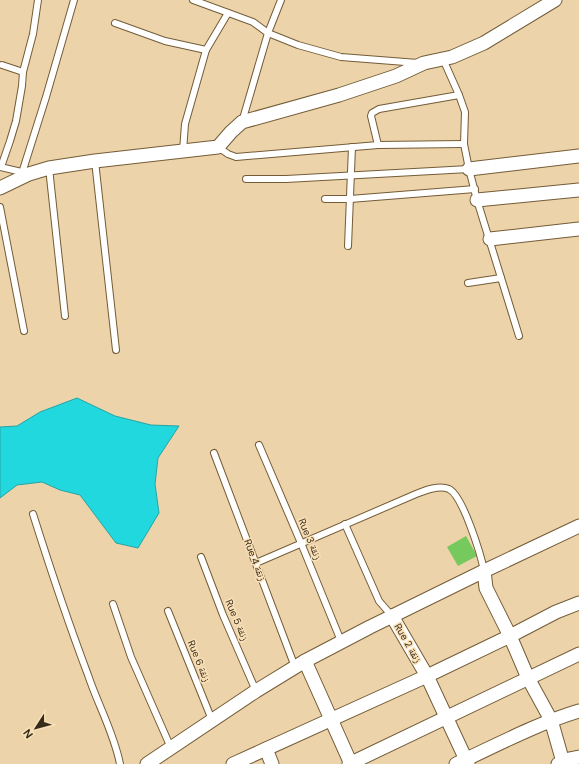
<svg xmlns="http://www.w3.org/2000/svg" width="579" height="764" viewBox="0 0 579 764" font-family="'DM Sans','Noto Naskh Arabic',sans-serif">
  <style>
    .water { fill: #21d8df; stroke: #27a4a4 }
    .building { fill: #75c95d }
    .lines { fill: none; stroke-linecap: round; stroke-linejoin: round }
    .lane-casing { stroke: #735c37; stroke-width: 8 }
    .street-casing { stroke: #735c37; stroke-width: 15 }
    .lane { stroke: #fff; stroke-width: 6 }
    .street { stroke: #fff; stroke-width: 13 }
    .labels { text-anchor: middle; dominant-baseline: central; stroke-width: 3; stroke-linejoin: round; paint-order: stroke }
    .street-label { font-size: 10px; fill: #362c1c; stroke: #fae0b7 }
  </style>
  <rect width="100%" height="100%" fill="#ecd3aa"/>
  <polygon class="water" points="77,398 115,416 151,425 179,426 158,458 155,484 159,513 138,548 116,543 80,495 60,490 42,482 17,485 0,498 0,427 17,426 40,412"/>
  <polygon class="building" points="466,536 477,556 458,566 447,547"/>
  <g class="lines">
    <defs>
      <g id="lane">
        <polyline points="193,0 253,22 268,33 298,45 341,57 418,63"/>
        <polyline points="115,23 165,41 206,50"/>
        <polyline points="443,59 459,95 465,112 464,144 469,169 477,200 519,336"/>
        <polyline points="2,65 23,72"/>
        <polyline points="242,122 268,33 281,0"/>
        <polyline points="378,145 371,116 372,113 379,109 459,95"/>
        <polyline points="218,147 228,154 236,157 378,145 464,144"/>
        <polyline points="183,151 185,124 206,50 228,13"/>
        <polyline points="95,161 116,350"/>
        <polyline points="0,167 26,173"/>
        <polyline points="1,167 10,141 16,121 22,86 23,72 33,34 38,0"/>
        <polyline points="49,168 65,316"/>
        <polyline points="22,173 46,97 74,0"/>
        <polyline points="246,179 286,179 469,169"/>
        <polyline points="325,199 350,199 475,189"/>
        <polyline points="0,207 24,331"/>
        <polyline points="348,246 352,147"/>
        <polyline points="468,283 501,278"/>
        <polyline points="259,445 301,543 341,641"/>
        <polyline points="214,453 295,667"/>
        <path d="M33,514C50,568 68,622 88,675C98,705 114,733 120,764"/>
        <polyline points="345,524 379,601 392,616"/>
        <polyline points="201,557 223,615 256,691"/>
        <path d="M256,563L416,494C426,490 439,485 449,489C463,496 481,555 484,571"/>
        <polyline points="113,604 131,657 171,748"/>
        <polyline points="168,611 212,720"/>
      </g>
      <g id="street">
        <polyline points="469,169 579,156"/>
        <polyline points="0,188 29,174 49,168 95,161 218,147 231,132 242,122 339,95 396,76 424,63 452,57 484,43 555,0"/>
        <polyline points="477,200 579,190"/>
        <polyline points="490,239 579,229"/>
        <polyline points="484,571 486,588 510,636 528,678 551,720 563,762"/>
        <polyline points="392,616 427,676 468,764"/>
        <polyline points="305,661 351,764"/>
        <polyline points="266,749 272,764"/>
        <polyline points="147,764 256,691 305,661 370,627 484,571 579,526"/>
        <polyline points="233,764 427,676 510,636 556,612 579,603"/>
        <polyline points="349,764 579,654"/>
        <path d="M456,764C497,745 536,724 579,711"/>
        <polyline points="558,764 569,759 579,757"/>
      </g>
    </defs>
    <use href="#lane" class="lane-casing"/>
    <use href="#street" class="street-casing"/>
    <use href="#lane" class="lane"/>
    <use href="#street" class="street"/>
  </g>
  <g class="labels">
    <g class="street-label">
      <text transform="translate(310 539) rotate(67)">Rue 3 زنقة</text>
      <text transform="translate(255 560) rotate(69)">Rue 4 زنقة</text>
      <text transform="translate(237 620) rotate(67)">Rue 5 زنقة</text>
      <text transform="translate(408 643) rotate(60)">Rue 2 زنقة</text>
      <text transform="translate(199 661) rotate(68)">Rue 6 زنقة</text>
    </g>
  </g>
  <g transform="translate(36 728) rotate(234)" stroke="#fae0b7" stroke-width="3" paint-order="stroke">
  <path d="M0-3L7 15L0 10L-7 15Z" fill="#362c1c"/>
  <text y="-6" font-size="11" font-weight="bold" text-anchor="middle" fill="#362c1c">N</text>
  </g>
</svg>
